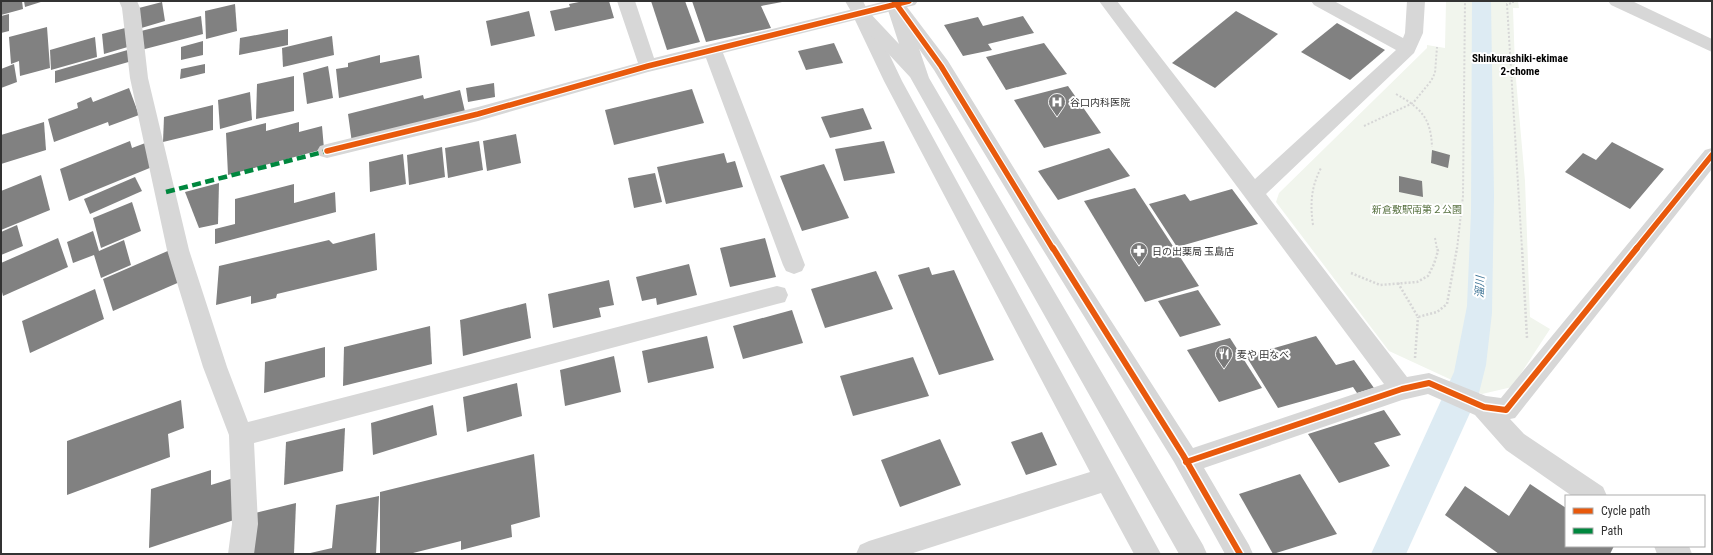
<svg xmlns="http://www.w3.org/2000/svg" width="1713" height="555" viewBox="0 0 1713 555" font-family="'Roboto Condensed','Noto Sans JP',sans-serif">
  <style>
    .green { fill: #f1f5ed }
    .water { fill: #ddebf3 }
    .building { fill: #818181 }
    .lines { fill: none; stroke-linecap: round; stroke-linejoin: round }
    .path-far1 { stroke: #d6d6d6; stroke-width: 2; stroke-dasharray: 2 2; stroke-linecap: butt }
    .path { stroke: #d6d6d6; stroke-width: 2.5; stroke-dasharray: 2 2; stroke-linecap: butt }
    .minor { fill: #d7d7d7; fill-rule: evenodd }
    .tertiary { fill: #d7d7d7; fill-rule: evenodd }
    .quiet { stroke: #00873e; stroke-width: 4.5; stroke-dasharray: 9 4.5; stroke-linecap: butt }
    .cycleway-far1-casing { stroke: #fff; stroke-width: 8 }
    .cycleway-casing { stroke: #fff; stroke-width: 9 }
    .cycleway-far1 { stroke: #e8590c; stroke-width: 5.5 }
    .cycleway { stroke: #e8590c; stroke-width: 6 }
    .labels { text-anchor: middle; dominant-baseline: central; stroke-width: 4; stroke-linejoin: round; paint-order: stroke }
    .poi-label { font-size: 10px; fill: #333; stroke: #fff; text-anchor: start }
    .park-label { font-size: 10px; fill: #56703f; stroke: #fff }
    .neighbourhood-label { font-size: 11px; font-weight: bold; fill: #000; stroke: #fff }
    .water-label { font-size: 11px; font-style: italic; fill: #3f7597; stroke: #fff }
  </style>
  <rect width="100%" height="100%" fill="#fff"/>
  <polygon class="green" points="1446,1 1518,1 1519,8 1513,8 1515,68 1525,181 1530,317 1550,329 1512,387 1482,394 1389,351 1276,202 1279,193 1427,48 1427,45 1445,48"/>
  <polygon class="water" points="1472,1 1491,1 1494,196 1492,313 1486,365 1479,393 1406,554 1371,554 1454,372 1467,306 1471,212"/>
  <g class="building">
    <polygon points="1,1 22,1 23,9 1,15"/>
    <polygon points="24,1 44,1 25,7"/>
    <polygon points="584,1 588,2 609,1 614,18 555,31 550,11 570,7 569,4"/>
    <polygon points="651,1 685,1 700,42 667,50"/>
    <polygon points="692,1 782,1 782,2 761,6 771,28 706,42"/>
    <polygon points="162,2 165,21 138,29 135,9"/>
    <polygon points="235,4 237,31 206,39 205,11"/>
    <polygon points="529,11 535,36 491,46 486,21"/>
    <polygon points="1236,11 1278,34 1215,88 1172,63"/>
    <polygon points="9,14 9,31 1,33 1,16"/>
    <polygon points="201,16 203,34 141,50 141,31"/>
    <polygon points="1023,16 1034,33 988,44 992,50 963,56 944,25 978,17 983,26"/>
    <polygon points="1337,23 1385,50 1350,80 1301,52"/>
    <polygon points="47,27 50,68 20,76 19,61 11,64 9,37"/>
    <polygon points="129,27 131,46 104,54 102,34"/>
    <polygon points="288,29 288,45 239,55 240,38"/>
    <polygon points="332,36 334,55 283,67 282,48"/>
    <polygon points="95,37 97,57 51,70 50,50"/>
    <polygon points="203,41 203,55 181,60 181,47"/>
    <polygon points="834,43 843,63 806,70 798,51"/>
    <polygon points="1044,43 1067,74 1006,90 986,57"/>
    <polygon points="131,49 132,61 55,83 55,71"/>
    <polygon points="380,55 380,63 419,55 422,78 339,98 336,69 348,67 348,63"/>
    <polygon points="14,64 17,82 1,88 1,69"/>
    <polygon points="205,64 205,73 180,79 181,69"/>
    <polygon points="328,66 333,98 307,104 303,73"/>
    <polygon points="294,76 294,111 256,119 257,84"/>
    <polygon points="494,83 495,97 468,102 466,88"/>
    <polygon points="1068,86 1101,133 1044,148 1014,100"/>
    <polygon points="129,88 139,115 109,126 108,122 54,142 48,119 78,108 77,103 91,97 93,102"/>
    <polygon points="692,89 704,123 614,145 605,110"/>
    <polygon points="460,90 466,116 352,143 348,114 423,95 424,99"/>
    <polygon points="250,92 252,120 220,129 218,100"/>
    <polygon points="213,105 213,130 163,142 164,117"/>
    <polygon points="863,108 872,129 830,138 821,117"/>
    <polygon points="44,122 46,150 1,164 1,135"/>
    <polygon points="299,122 299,132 322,126 324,149 228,175 226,133 266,123 266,131"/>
    <polygon points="516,134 521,163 487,171 483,141"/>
    <polygon points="130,141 132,148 148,142 157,165 69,201 60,169"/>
    <polygon points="479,141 483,170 448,178 445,148"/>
    <polygon points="884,141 895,173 844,181 835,149"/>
    <polygon points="1612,142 1664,169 1630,209 1565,172 1583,153 1596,160"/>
    <polygon points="442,147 445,177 409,185 407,155"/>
    <polygon points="1109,148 1130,176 1058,200 1038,171"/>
    <polygon points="1432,150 1450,155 1448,168 1431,163"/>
    <polygon points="724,153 727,163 735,161 743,187 666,204 657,167"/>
    <polygon points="403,154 406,184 370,192 369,162"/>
    <polygon points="824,164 849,218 802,231 780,176"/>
    <polygon points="655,173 662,202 634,208 628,178"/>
    <polygon points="41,175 50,210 1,230 1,191"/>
    <polygon points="1399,176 1422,181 1423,197 1399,192"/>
    <polygon points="135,177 142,191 90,214 84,199"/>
    <polygon points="219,183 218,224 199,228 185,192"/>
    <polygon points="294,184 294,203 335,192 336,212 215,244 215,229 235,224 235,199"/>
    <polygon points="1135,188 1199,286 1145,302 1084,201"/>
    <polygon points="1232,189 1258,224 1177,247 1149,204 1185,194 1190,201"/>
    <polygon points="132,202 141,231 101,248 93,218"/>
    <polygon points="17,225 23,246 1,255 1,232"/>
    <polygon points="93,231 99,251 124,240 131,265 101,278 94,255 73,263 67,242"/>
    <polygon points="375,233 377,270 277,294 276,298 251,304 251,296 216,305 219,266 329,240 333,244"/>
    <polygon points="58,238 68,267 3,296 1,288 1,263"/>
    <polygon points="765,238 776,277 730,287 720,248"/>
    <polygon points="170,250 182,281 113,311 103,279"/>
    <polygon points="689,264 697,295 657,305 656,298 642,301 636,277"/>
    <polygon points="929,267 932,275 954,270 994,360 939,375 898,275"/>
    <polygon points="876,271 893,309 825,328 811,289"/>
    <polygon points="609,280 614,305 599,308 601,317 553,328 548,294"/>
    <polygon points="95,289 104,319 30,353 22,321"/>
    <polygon points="1198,290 1221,325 1180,337 1158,301"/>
    <polygon points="526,303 531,338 463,356 460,320"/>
    <polygon points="792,310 803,343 743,359 733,326"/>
    <polygon points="430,326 432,364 343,386 344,347"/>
    <polygon points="707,336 714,368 648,383 642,351"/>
    <polygon points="1316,336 1336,365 1354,360 1374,388 1357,393 1353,387 1278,408 1246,356"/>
    <polygon points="1230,338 1262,388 1219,402 1187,350"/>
    <polygon points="325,347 325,377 264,393 265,362"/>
    <polygon points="614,356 621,392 565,406 560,370"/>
    <polygon points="913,357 929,396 853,416 840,376"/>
    <polygon points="517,383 522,416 467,432 463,397"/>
    <polygon points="181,400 184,428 168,434 170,457 67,495 67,441"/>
    <polygon points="433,405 437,435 373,455 371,423"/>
    <polygon points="1384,410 1401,435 1374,443 1390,466 1339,483 1308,434"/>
    <polygon points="345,428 343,471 284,485 286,442"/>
    <polygon points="1042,432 1057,465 1026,475 1011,442"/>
    <polygon points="940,439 961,485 900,507 881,460"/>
    <polygon points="534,454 540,517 511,525 512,537 461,550 461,541 409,554 380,554 380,492"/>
    <polygon points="211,470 211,485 237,477 237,519 149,548 151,489"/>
    <polygon points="1300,474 1337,534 1273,554 1239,494"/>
    <polygon points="1530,484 1566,508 1566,546 1614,546 1610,554 1499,554 1445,515 1465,486 1509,516"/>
    <polygon points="379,496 376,554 306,554 332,548 336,505"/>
    <polygon points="296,503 294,554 252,554 255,513"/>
  </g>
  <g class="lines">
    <g class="path-far1">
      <polyline points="1513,1 1513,3 1507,4 1522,249"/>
      <path d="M1396,94C1421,108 1431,118 1432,147"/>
      <polyline points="1364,126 1413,103 1431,81 1435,73 1437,47"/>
      <path d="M1313,225C1310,204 1311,187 1321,168"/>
      <polyline points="1435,238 1437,249"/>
      <polyline points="1457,249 1463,196 1465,1"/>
    </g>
    <g class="path">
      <polyline points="1522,248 1527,338"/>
      <polyline points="1351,273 1380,285 1417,282 1428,276 1434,264 1438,251 1437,248"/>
      <polyline points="1398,283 1418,317 1437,312 1447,304 1457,248"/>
      <polyline points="1415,358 1418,317"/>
    </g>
    <g class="minor">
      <polygon points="119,1 137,1 140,8 148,78 189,250 227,367 248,422 777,286 785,288 788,295 785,302 777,304 254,443 258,524 254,554 228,554 232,524 229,435 203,367 167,250 130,78 122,8"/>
      <polygon points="617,1 635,1 654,58 886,1 918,1 915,5 907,7 948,61 1041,212 1193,448 1384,384 1099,1 1117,1 1255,179 1396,50 1314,5 1311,1 1334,1 1403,38 1405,33 1407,1 1425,1 1423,33 1414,53 1266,194 1407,377 1429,373 1486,396 1501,398 1705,150 1712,148 1712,169 1515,418 1510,419 1524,434 1603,487 1607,496 1572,496 1506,450 1475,415 1428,394 1402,400 1204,468 1249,545 1253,554 1225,554 1174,462 1027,224 934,70 892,11 871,16 902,81 1161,554 1134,554 1101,493 910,554 856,554 860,545 869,541 1090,472 884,81 855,20 723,53 805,265 802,271 794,274 786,271 783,265 706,58 648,72 478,121 327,158 320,156 317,151 320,146 327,144 478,107 638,63"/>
      <polygon points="1608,1 1632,1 1712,39 1712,52 1611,5"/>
      <polygon points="1654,546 1689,546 1692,554 1657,554"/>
    </g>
    <polygon class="tertiary" points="845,1 863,1 868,11 899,44 885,1 903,1 929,78 1203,545 1207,554 1179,554 910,77 855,18"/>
    <polyline class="quiet" points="166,192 327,151"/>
    <defs>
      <g id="cycleway-far1">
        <polyline points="894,1 941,66 1053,249"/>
        <polyline points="327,151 478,114 648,66 909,1"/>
        <polyline points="1636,249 1712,155"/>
      </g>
      <g id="cycleway">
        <polyline points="1053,248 1183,455 1240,554"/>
        <polyline points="1186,462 1402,389 1429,383 1484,407 1506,410 1637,248"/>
      </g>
    </defs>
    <use href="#cycleway-far1" class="cycleway-far1-casing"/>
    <use href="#cycleway" class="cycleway-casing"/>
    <use href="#cycleway-far1" class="cycleway-far1"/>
    <use href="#cycleway" class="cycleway"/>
  </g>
  <defs>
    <symbol id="hospital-pin" viewBox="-11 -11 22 30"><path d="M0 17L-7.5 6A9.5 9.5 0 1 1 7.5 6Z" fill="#7a7a7a" stroke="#fff"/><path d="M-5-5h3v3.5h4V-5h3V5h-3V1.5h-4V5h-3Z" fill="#fff"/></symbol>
    <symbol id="pharmacy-pin" viewBox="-11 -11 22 30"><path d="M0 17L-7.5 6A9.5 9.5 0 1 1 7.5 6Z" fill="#7a7a7a" stroke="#fff"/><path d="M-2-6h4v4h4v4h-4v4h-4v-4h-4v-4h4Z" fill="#fff"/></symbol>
    <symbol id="restaurant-pin" viewBox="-11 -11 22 30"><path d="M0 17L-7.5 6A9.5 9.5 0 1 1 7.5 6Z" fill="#7a7a7a" stroke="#fff"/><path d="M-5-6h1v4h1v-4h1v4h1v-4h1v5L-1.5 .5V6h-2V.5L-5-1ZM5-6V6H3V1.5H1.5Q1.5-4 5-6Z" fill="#fff"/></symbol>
  </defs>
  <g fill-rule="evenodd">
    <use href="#hospital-pin" x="1047" y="92" width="20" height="27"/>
    <use href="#pharmacy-pin" x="1129" y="241" width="20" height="27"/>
    <use href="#restaurant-pin" x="1214" y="344" width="20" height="27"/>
  </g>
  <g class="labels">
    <g class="poi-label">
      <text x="1070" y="102">谷口内科医院</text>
      <text x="1152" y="251">日の出薬局 玉島店</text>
      <text x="1237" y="354">麦や 田なべ</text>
    </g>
    <g class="park-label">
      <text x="1417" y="209">新倉敷駅南第２公園</text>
    </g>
    <g class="neighbourhood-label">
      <text x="1520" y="58">Shinkurashiki-ekimae<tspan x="1520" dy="13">2-chome</tspan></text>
    </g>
    <g class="water-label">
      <text transform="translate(1480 287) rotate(-87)">溜川</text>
    </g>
  </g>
  <rect width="1713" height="555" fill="none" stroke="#333333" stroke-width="4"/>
  <rect x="1565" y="495" width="140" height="52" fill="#ffffff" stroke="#adadad"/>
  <rect x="1573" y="508" width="20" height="6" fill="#e8590c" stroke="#adadad"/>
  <text x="1601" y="515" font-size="12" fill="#333333">Cycle path</text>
  <rect x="1573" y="528" width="20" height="6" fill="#00873e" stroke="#adadad"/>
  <text x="1601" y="535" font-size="12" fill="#333333">Path</text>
</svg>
